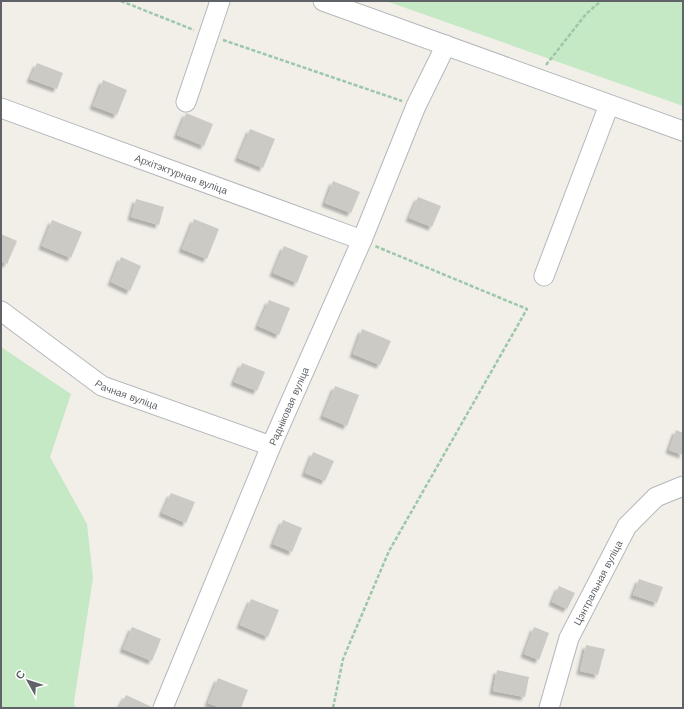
<svg xmlns="http://www.w3.org/2000/svg" width="684" height="709" viewBox="0 0 684 709" font-family="'Work Sans',sans-serif">
  <style>
    .green { fill: #c5e8c5 }
    .building { fill: #cccac5; filter: url(#shadow) }
    .lines { fill: none; stroke-linecap: round; stroke-linejoin: round }
    .minor-casing { stroke: #b5b8bc; stroke-width: 21 }
    .path { stroke: #9cc7a9; stroke-width: 2.5; stroke-dasharray: 4 2; stroke-linecap: butt }
    .minor { stroke: #fff; stroke-width: 19 }
    .labels { text-anchor: middle; dominant-baseline: central; stroke-width: 3.5; stroke-linejoin: round; paint-order: stroke }
    .street-label { font-size: 10px; fill: #5f6368; stroke: #fff }
  </style>
  <defs>
    <filter id="shadow"><feDropShadow dx="-3.5" dy="3.5" stdDeviation="1" flood-color="#0004"/></filter>
  </defs>
  <rect width="100%" height="100%" fill="#f1efe8"/>
  <g class="green">
    <polygon points="386,1 683,1 683,106"/>
    <polygon points="1,347 71,394 50,457 87,524 93,578 74,702 75,708 1,708"/>
  </g>
  <g class="building">
    <polygon points="37,63 63,73 57,89 30,79"/>
    <polygon points="103,80 127,90 117,115 93,106"/>
    <polygon points="186,113 213,124 204,146 177,135"/>
    <polygon points="250,129 275,139 263,168 238,158"/>
    <polygon points="333,181 360,192 351,213 325,203"/>
    <polygon points="418,197 441,206 432,227 409,218"/>
    <polygon points="136,199 164,207 159,225 131,217"/>
    <polygon points="194,219 219,229 207,259 182,249"/>
    <polygon points="52,220 82,232 71,258 42,246"/>
    <polygon points="1,234 17,241 7,264 1,262"/>
    <polygon points="284,246 308,256 297,283 273,273"/>
    <polygon points="121,257 141,266 130,291 111,282"/>
    <polygon points="269,300 290,308 279,335 258,326"/>
    <polygon points="362,329 391,341 380,365 353,354"/>
    <polygon points="242,363 265,372 257,391 234,382"/>
    <polygon points="335,386 359,395 347,426 323,416"/>
    <polygon points="676,430 683,433 683,455 669,450"/>
    <polygon points="313,452 334,461 325,481 305,473"/>
    <polygon points="171,493 195,502 186,523 162,513"/>
    <polygon points="283,520 302,528 292,552 273,544"/>
    <polygon points="639,579 663,587 657,603 633,595"/>
    <polygon points="559,586 575,593 567,609 552,602"/>
    <polygon points="251,599 279,610 268,637 240,625"/>
    <polygon points="132,627 161,639 152,661 123,649"/>
    <polygon points="534,627 549,633 539,660 524,654"/>
    <polygon points="586,645 605,649 598,675 580,671"/>
    <polygon points="497,670 529,677 525,697 493,691"/>
    <polygon points="218,678 248,690 241,708 221,708 208,703"/>
    <polygon points="126,695 154,708 119,708"/>
  </g>
  <g class="lines">
    <defs>
      <g id="minor">
        <polyline points="323,1 683,131"/>
        <polyline points="186,102 220,1"/>
        <path id="s1" d="M1,108L362,240"/>
        <polyline points="544,276 609,105"/>
        <path id="s2" d="M1,311L102,386L271,446"/>
        <path id="s3" d="M163,708L271,446L362,240L416,106L446,45"/>
        <path id="s4" d="M549,708L569,638L627,526L656,497L683,486"/>
      </g>
    </defs>
    <use href="#minor" class="minor-casing"/>
    <g class="path">
      <polyline points="121,1 194,30"/>
      <polyline points="223,40 402,101"/>
      <polyline points="546,65 586,14 601,1"/>
      <polyline points="333,708 343,659 389,551 527,309 375,246"/>
    </g>
    <use href="#minor" class="minor"/>
  </g>
  <g class="labels">
    <g class="street-label">
      <text stroke="none"><textPath href="#s1" startOffset="192">Архітэктурная вуліца</textPath></text>
      <text stroke="none"><textPath href="#s2" startOffset="152">Рачная вуліца</textPath></text>
      <text stroke="none"><textPath href="#s3" startOffset="327">Радніковая вуліца</textPath></text>
      <text stroke="none"><textPath href="#s4" startOffset="135">Цэнтральная вуліца</textPath></text>
    </g>
  </g>
  <rect width="684" height="709" fill="none" stroke="#5f6368" stroke-width="4"/>
  <g transform="translate(28 681) rotate(309)" stroke="#ffffff" stroke-width="3" paint-order="stroke">
  <path d="M0-3L7 15L0 10L-7 15Z" fill="#5f6368"/>
  <text y="-6" font-size="11" font-weight="bold" text-anchor="middle" fill="#5f6368">С</text>
  </g>
</svg>
